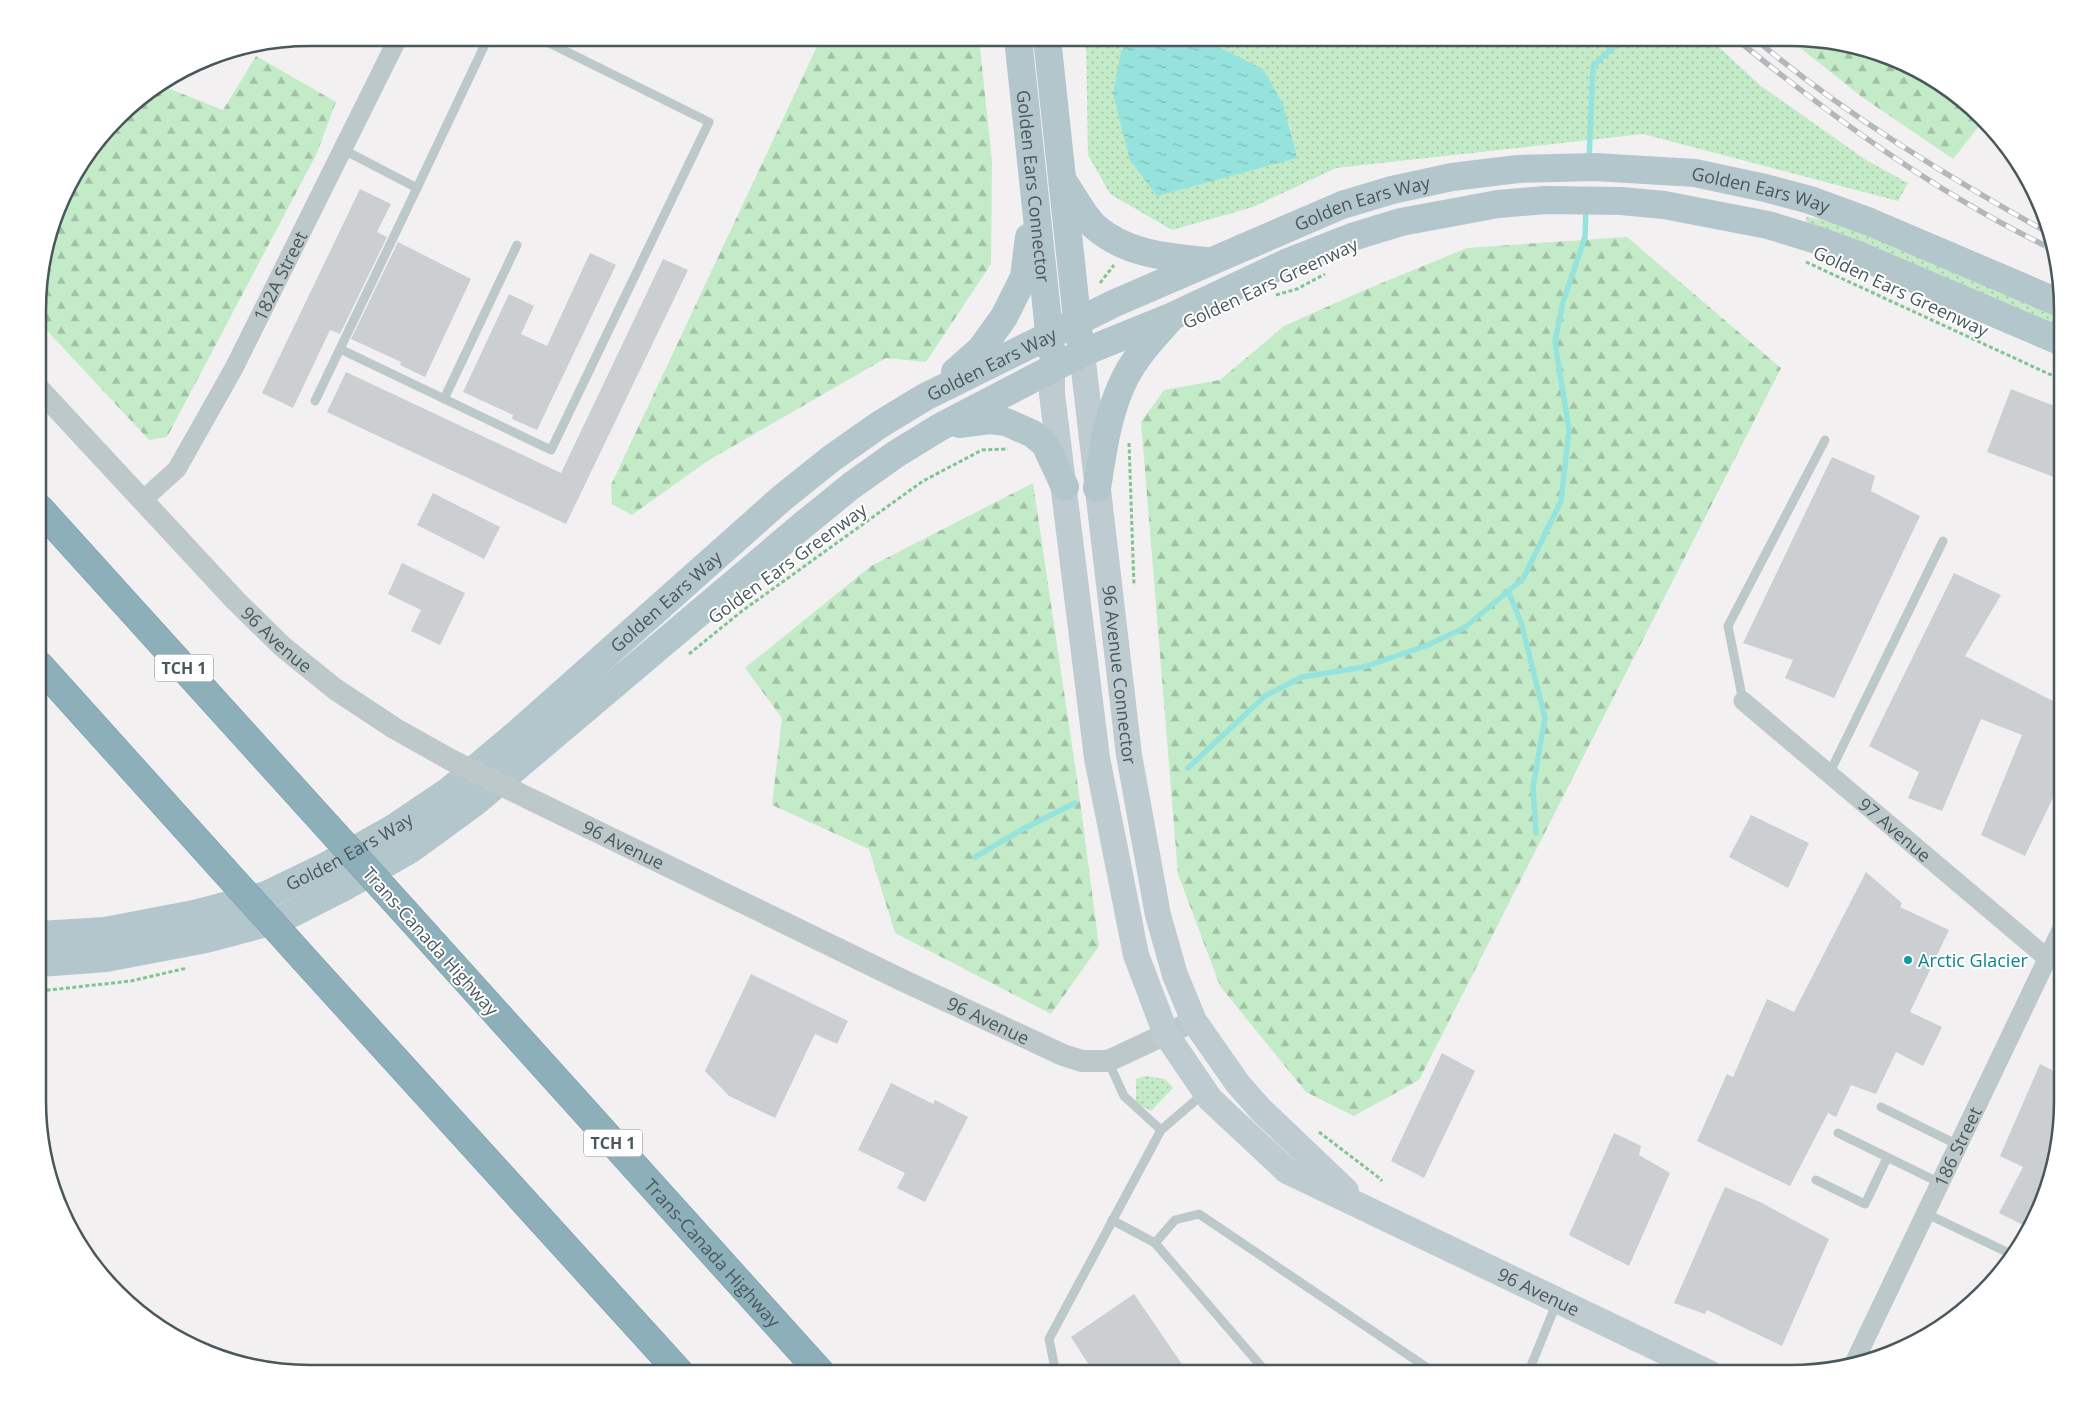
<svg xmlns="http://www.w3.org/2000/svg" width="2100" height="1411" viewBox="0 0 2100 1411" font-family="'Open Sans',sans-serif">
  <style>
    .grass { fill: url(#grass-dots) }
    .forest { fill: url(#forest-firs) }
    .water { fill: url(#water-ripples) }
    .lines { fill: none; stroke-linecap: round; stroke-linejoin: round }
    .stream { stroke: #96e3de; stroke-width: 5.5 }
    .building { fill: #cbcfd2 }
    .motorway-casing { stroke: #799aa5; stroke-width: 29 }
    .path { stroke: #7fc590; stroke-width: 3; stroke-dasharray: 4 2.5; stroke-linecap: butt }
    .service { stroke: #bdc8cb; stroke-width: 9 }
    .minor { stroke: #bdc8cb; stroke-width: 19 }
    .tertiary { stroke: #bdc8cb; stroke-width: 22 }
    .secondary { stroke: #becbd0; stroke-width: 26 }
    .primary { stroke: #b3c6cc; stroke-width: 28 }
    .motorway { stroke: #8dafb9; stroke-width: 28 }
    .rail-casing { stroke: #b3b7ba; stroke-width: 5.5 }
    .rail { stroke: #fff; stroke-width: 4; stroke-dasharray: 11; stroke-linecap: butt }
    .motorway-bridge-casing { stroke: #799aa5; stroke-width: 29; stroke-linecap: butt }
    .tertiary-bridge { stroke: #bdc8cb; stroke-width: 22 }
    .motorway-bridge { stroke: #8dafb9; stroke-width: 28 }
    .culture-dot { fill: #0f9aa8; stroke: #fff; stroke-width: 2 }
    .labels { text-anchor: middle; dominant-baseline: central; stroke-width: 4; stroke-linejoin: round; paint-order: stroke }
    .shield { fill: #fff; stroke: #808a8d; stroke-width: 1 }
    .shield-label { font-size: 16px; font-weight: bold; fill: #4a585c }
    .street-label { font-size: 18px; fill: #4a585c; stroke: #fff }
    .culture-label { font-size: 18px; fill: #0d838f; stroke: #fff; text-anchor: start }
    .rim { fill: none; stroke: #4a585c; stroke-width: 2.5 }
  </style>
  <defs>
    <pattern id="grass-dots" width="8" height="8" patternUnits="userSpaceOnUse" patternTransform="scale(1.25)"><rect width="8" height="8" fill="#c4ebc8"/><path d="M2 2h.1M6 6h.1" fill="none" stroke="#a1c1a6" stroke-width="1.8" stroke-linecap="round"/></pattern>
    <pattern id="forest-firs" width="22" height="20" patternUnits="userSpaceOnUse" patternTransform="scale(1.25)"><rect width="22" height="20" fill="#c4ebc8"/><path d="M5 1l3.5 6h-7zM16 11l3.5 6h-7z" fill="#a1c1a6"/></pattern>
    <pattern id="water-ripples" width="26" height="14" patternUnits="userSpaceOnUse" patternTransform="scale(1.25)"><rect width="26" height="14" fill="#96e3de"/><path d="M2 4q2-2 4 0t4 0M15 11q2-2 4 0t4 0" fill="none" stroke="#7cbbb7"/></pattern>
  </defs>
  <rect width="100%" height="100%" fill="#f2f0f1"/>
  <g class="grass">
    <polygon points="1086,38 1131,38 1121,51 1263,69 1201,38 1709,38 1761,86 1866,160 1908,183 1898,201 1643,134 1336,168 1253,207 1172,230 1110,194 1088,155"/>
    <polygon points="1806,217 1826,220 1872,237 2062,317 2062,329 1806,222"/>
    <polygon points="1145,1076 1165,1079 1173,1088 1151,1111 1136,1103 1136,1079"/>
  </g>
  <g class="forest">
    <polygon points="821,38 979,38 992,162 991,264 926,362 886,358 709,460 632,515 612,504 611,485"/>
    <polygon points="1788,38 1808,38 1878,52 1956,94 1984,120 1953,159 1862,97"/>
    <polygon points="256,56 336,102 316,155 167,437 149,440 40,323 40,275 66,189 130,105 162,86 223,110"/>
    <polygon points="1627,237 1781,368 1419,1080 1354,1116 1306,1092 1220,986 1178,874 1141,422 1164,390 1220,380 1284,326 1367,289 1467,248"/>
    <polygon points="1033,483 1078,786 1099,946 1051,1014 895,933 869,849 772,805 782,718 745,668 871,566"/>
  </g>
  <polygon class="water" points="1131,38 1201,38 1263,69 1283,104 1297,158 1157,196 1130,160 1113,94 1121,51"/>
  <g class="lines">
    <g class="stream">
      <polyline points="1589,160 1593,66 1623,38"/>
      <polyline points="1508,591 1521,622 1545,718 1533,787 1536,833"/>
      <polyline points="1188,768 1265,696 1302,677 1364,667 1428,645 1464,628 1523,579 1561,501 1569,430 1555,342 1563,302 1585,237 1586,207"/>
      <polyline points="975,857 1023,829 1075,803"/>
    </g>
  </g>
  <g class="building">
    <polygon points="360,189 391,204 377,232 387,237 340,334 330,330 293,408 262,393"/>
    <polygon points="398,242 471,279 425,377 400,365 401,362 351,339"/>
    <polygon points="590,253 616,265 537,430 512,419 513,415 463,392 509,294 534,306 521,334 547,346"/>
    <polygon points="663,259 688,270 566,524 327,412 346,372 561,473"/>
    <polygon points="2011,389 2062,409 2062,480 1987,452"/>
    <polygon points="1832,457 1875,476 1871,491 1920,516 1834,698 1785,678 1793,660 1743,643"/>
    <polygon points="433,493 500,527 484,559 417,525"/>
    <polygon points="402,563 465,593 440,645 411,631 421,610 388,594"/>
    <polygon points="1954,573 2001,595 1965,656 2057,703 2062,712 2062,779 2025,856 1981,835 2022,735 1981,719 1942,811 1908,798 1919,772 1869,746"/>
    <polygon points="1751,815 1809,843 1788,888 1729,857"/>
    <polygon points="1866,872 1902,903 1900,907 1949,930 1910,1012 1942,1027 1923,1066 1896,1052 1876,1094 1851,1085 1836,1117 1828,1113 1790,1186 1697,1141 1727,1074 1733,1077 1767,999 1794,1012"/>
    <polygon points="751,974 848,1021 837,1044 815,1034 775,1118 729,1096 705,1071"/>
    <polygon points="1442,1053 1475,1071 1424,1178 1391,1161"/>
    <polygon points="2040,1064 2062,1075 2062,1119 2048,1189 2027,1227 1999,1213 2023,1167 2000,1156"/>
    <polygon points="891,1083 933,1104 935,1100 968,1117 925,1202 897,1188 905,1173 858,1150"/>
    <polygon points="1614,1133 1641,1146 1639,1155 1670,1173 1629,1266 1569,1235"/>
    <polygon points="1725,1187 1760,1202 1829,1239 1782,1346 1707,1310 1705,1314 1674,1303"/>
    <polygon points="1134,1294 1188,1373 1094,1373 1071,1337"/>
  </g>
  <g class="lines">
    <defs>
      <g id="motorway">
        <polyline points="40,509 327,826"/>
        <polyline points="40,666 222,868"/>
        <path id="s10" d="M405,912L821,1373"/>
        <polyline points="305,960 680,1373"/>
      </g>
    </defs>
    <use href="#motorway" class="motorway-casing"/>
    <g class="path">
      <polyline points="1806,262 2049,374 2062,379"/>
      <polyline points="1100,283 1114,265"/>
      <polyline points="1276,295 1297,289 1325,274"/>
      <polyline points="1129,443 1134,586"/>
      <polyline points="689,654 742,611 923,481 982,450 1008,449"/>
      <polyline points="40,991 131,981 187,968"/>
      <polyline points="1319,1132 1378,1177 1382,1181"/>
    </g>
    <g class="service">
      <polyline points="417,188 488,38"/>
      <polyline points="340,349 551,450 709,122 539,38"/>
      <polyline points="444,399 517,245"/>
      <polyline points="315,401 417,188 342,149"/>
      <polyline points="1743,701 1728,626 1825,440"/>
      <polyline points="1829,774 1943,541"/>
      <polyline points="1108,1061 1124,1096 1161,1130"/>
      <polyline points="1881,1107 1958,1145"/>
      <polyline points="1838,1133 1940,1183"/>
      <polyline points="1816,1180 1865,1204 1887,1158"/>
      <polyline points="1925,1213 2013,1255"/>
      <polyline points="1112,1220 1155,1243 1267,1373"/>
      <polyline points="1155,1243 1175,1220 1199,1214 1429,1369 1426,1373"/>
      <polyline points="1056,1373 1049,1339 1161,1130 1203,1094"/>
      <polyline points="1528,1373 1557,1302"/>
    </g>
    <g class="minor">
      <path id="s1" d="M143,500L177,469L234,368L398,38"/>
      <path id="s2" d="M1743,701L2047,958"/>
      <path id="s3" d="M1853,1365L2062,928"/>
    </g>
    <g class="tertiary">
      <path id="s4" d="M40,390L236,601L283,647L335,689L394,728L451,760"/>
      <path id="s5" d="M530,799L904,981L1063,1055L1082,1061H1108L1194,1021"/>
    </g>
    <g class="secondary">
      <path id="s6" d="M1082,353L1129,755L1158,915L1175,975L1194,1021L1238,1084L1261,1110L1346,1191"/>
      <path id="s7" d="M1052,369V394L1097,758L1136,955L1166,1034L1210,1099L1287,1171L1709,1373"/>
    </g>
    <g class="primary">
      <path id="s8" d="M1018,38L1051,350"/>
      <polyline points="1047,38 1079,337"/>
      <path d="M1063,181C1072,194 1083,215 1094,226C1126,254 1165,257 1206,261"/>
      <polyline points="955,372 981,349 1004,317 1024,277 1029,237"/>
      <polyline points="959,424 989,420 1006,422 1033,434 1045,444 1065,487"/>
      <path d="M1097,488C1103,451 1108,410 1126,376C1137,355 1154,337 1170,319"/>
      <path id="s9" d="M40,935L105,931L194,914L266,895L326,866L392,829L450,790L519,732L782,498L832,458L879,425L925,397L1115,303L1342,205L1392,190L1452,177L1518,169L1595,167L1695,173L1765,188L1810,200L1870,222L2062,304"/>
      <polyline points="40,963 106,958 206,939 281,919 344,887 411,849 474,803 803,525 851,486 896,454 940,427 1082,353 1173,316 1288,262 1352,237 1401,222 1498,204 1546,200 1621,201 1664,205 1768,225 1817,240 1858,255 2062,342"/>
    </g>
    <use href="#motorway" class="motorway"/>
    <defs>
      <g id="rail">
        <path d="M1735,38C1832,117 1936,193 2050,248"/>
        <path d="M1754,38C1843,113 1943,174 2045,231"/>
      </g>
    </defs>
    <use href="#rail" class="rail-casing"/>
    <use href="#rail" class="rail"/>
    <defs>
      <g id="motorway-bridge">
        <polyline points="327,826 405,912"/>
        <polyline points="222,868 305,960"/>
      </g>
    </defs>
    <use href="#motorway-bridge" class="motorway-bridge-casing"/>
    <polyline class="tertiary-bridge" points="451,760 530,799"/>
    <use href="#motorway-bridge" class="motorway-bridge"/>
  </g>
  <circle class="culture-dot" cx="1908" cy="960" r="5"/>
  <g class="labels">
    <g class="shield">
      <rect x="155" y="654.5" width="58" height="27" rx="4"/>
      <rect x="584" y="1129.5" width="58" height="27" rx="4"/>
    </g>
    <g class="shield-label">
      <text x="184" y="668">TCH 1</text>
      <text x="613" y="1143">TCH 1</text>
    </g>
    <g class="street-label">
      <text stroke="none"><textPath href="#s8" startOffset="149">Golden Ears Connector</textPath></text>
      <text stroke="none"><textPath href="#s9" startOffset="1944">Golden Ears Way</textPath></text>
      <text stroke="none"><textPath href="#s9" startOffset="1539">Golden Ears Way</textPath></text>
      <text stroke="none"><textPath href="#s1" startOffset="265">182A Street</textPath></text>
      <text transform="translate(1270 283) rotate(-25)">Golden Ears Greenway</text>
      <text transform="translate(1901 291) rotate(25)">Golden Ears Greenway</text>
      <text stroke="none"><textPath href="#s9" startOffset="1134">Golden Ears Way</textPath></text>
      <text transform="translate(787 563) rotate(-36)">Golden Ears Greenway</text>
      <text stroke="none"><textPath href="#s9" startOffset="729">Golden Ears Way</textPath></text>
      <text stroke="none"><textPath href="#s4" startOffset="344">96 Avenue</textPath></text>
      <text stroke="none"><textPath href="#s6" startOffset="324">96 Avenue Connector</textPath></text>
      <text stroke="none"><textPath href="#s2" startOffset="199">97 Avenue</textPath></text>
      <text stroke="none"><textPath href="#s5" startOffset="104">96 Avenue</textPath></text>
      <text stroke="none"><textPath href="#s9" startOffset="324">Golden Ears Way</textPath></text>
      <text transform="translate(431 941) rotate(48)">Trans-Canada Highway</text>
      <text stroke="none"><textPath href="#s5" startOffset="509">96 Avenue</textPath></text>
      <text stroke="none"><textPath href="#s3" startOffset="242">186 Street</textPath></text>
      <text stroke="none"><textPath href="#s10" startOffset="459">Trans-Canada Highway</textPath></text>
      <text stroke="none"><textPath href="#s7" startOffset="1140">96 Avenue</textPath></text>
    </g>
    <g class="culture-label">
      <text x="1918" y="960">Arctic Glacier</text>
    </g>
  </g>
  <path d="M0 0H2100V1411H0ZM310 46H1790A264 264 0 0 1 2054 310V1101A264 264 0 0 1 1790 1365H310A264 264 0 0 1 46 1101V310A264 264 0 0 1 310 46Z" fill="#fff" fill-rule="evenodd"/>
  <path class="rim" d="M310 46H1790A264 264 0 0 1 2054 310V1101A264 264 0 0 1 1790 1365H310A264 264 0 0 1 46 1101V310A264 264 0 0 1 310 46Z"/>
</svg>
